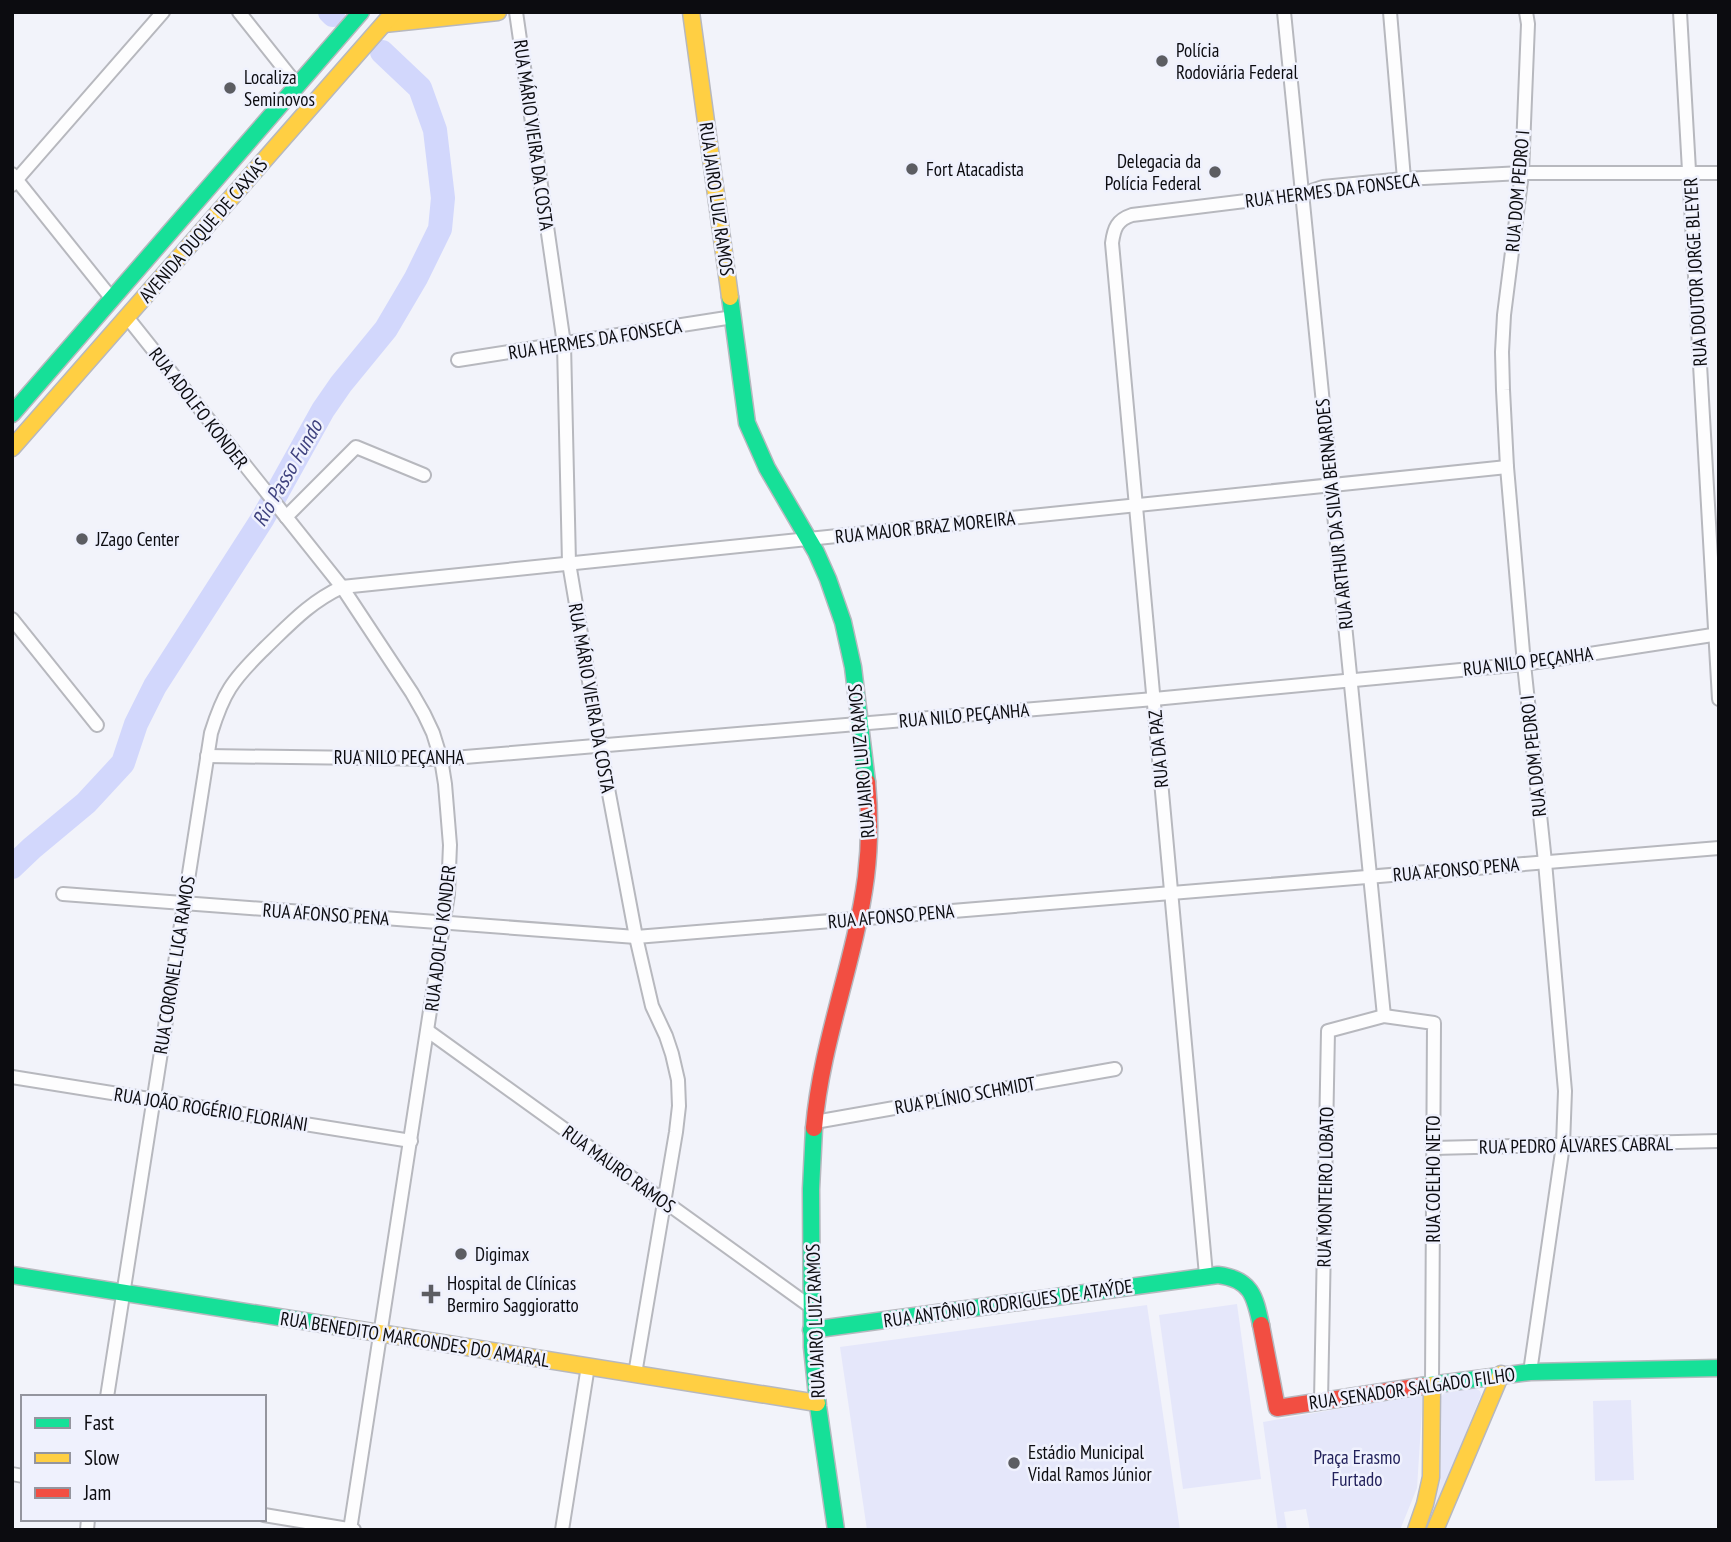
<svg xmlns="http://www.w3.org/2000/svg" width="1731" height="1542" viewBox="0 0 1731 1542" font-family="'PT Sans Narrow',sans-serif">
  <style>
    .green { fill: #e5e7fa }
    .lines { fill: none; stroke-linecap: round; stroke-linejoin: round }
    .river { stroke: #d2d7fc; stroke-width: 24 }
    .street-casing { stroke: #b7b8be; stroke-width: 16 }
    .fast-casing { stroke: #b7b8be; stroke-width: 19 }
    .slow-casing { stroke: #b7b8be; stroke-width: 19 }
    .jam-casing { stroke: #b7b8be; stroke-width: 19 }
    .street { stroke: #fdfdfe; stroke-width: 12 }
    .fast { stroke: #16e098; stroke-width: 16 }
    .slow { stroke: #ffcf43; stroke-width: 16 }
    .jam { stroke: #f24e42; stroke-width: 16 }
    .poi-dot { fill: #5c5d62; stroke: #eff1fd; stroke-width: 2.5 }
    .labels { text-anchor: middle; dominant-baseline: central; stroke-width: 5; stroke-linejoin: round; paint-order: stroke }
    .poi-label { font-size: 19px; fill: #0c0c10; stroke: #eff1fd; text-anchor: start }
    .street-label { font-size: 19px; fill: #0c0c10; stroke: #eff1fd }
    .park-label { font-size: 19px; fill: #23225c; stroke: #eff1fd }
    .water-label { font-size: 21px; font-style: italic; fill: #3f427e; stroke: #eff1fd }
  </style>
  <rect width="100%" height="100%" fill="#f2f3fa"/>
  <g class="green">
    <polygon points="1237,1304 1261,1479 1183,1489 1159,1315"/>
    <polygon points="1147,1305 1180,1530 867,1530 840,1347"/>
    <polygon points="1473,1387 1480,1391 1481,1395 1427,1530 1420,1530 1439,1398 1446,1392"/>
    <polygon points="1423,1394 1417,1488 1400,1530 1310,1530 1306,1509 1284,1512 1287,1530 1278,1530 1263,1422"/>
    <polygon points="1631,1400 1634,1480 1595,1481 1593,1401"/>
  </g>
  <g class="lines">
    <g class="river">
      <polyline points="330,12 333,15"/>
      <polyline points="12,867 32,848 86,803 123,763 136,724 155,686 263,518 323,410 341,384 386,329 416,278 440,229 443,198 435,130 420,88 382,52"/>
    </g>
    <defs>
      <g id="street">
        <polyline points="239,12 297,85"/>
        <polyline points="516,12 564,344 569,563 600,746 636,937 652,1006 666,1036 672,1054 678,1080 679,1106 676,1132 635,1374"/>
        <polyline points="1284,12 1384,1016"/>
        <polyline points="1390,12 1404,179"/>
        <polyline points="1526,12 1528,24 1522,173 1504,315 1502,352 1503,390 1507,467 1524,664 1545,862 1565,1091 1563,1145 1530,1372"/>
        <polyline points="1680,12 1719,699"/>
        <polyline points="12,174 112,299"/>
        <polyline points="12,185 163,12"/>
        <polyline points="127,317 342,587 412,693 424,714 433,733 441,759 445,784 450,845 448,894 350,1530"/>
        <polyline points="458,360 733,317"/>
        <polyline points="286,517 356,447 424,475"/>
        <polyline points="12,619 97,725"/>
        <polyline points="207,756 441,759 1154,699 1524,664 1719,634"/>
        <polyline points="63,894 636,937 1719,848"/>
        <polyline points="428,1031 811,1307"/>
        <polyline points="12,1077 411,1141"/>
        <polyline points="815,1122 1115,1069"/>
        <polyline points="1433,1148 1719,1141"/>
        <path d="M1206,1275L1112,243C1114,228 1117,220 1132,215L1302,194L1323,187L1404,179L1522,173H1719"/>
        <path d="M107,1397L211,733C216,717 221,702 230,688C240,672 253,660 266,647C291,623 310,602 342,587L1507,467"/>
        <polyline points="1321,1401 1328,1031 1384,1016 1434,1023 1432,1385"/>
        <polyline points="12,1474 23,1476"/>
        <polyline points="264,1515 354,1530"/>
        <polyline points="87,1530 88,1519"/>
        <polyline points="562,1530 588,1366"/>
      </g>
      <g id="fast">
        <polyline points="730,297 747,423 767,468 816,552 828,579 843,622 853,667 867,782"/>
        <polyline points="12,414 361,12"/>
        <polyline points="814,1128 811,1189 812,1347 818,1406 836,1530"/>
        <polyline points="12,1275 335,1326"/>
        <path d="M811,1330L1218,1275C1251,1279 1255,1296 1261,1325"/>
        <polyline points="1422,1386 1530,1372 1719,1368"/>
      </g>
      <g id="slow">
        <polyline points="691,12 730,297"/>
        <polyline points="384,24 498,12"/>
        <polyline points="12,448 394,12"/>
        <polyline points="335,1326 817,1403"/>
        <polyline points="1416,1530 1425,1504 1431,1477 1432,1385"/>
        <polyline points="1435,1530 1501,1374"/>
      </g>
      <g id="jam">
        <path d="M814,1128C821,1042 855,962 866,877C870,845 870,814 867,782"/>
        <polyline points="1261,1325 1277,1408 1422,1386"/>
      </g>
    </defs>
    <use href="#street" class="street-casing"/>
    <use href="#fast" class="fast-casing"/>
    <use href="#slow" class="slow-casing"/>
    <use href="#jam" class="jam-casing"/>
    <use href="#street" class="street"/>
    <use href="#fast" class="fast"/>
    <use href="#slow" class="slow"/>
    <use href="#jam" class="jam"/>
  </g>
  <g class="poi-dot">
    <circle cx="1162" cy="61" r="7"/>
    <circle cx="230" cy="88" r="7"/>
    <circle cx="912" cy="169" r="7"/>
    <circle cx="1215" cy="172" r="7"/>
    <circle cx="82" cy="539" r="7"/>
    <circle cx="461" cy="1254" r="7"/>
    <path d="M427.5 1283.5h7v7h7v7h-7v7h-7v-7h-7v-7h7z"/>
    <circle cx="1014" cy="1463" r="7"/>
  </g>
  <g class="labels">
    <g class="poi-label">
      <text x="1176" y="50">Polícia<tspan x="1176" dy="22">Rodoviária Federal</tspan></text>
      <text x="244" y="77">Localiza<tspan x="244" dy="22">Seminovos</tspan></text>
      <text x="1201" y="161" text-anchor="end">Delegacia da<tspan x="1201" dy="22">Polícia Federal</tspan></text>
      <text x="926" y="169">Fort Atacadista</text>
      <text x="96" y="539">JZago Center</text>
      <text x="475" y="1254">Digimax</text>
      <text x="447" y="1283">Hospital de Clínicas<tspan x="447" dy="22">Bermiro Saggioratto</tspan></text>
      <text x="1028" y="1452">Estádio Municipal<tspan x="1028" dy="22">Vidal Ramos Júnior</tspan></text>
    </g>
    <g class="street-label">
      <text transform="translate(534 135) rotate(82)">RUA MÁRIO VIEIRA DA COSTA</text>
      <text transform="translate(1332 190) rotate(-7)">RUA HERMES DA FONSECA</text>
      <text transform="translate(1517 191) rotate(-85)">RUA DOM PEDRO I</text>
      <text transform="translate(717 199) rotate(82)">RUA JAIRO LUIZ RAMOS</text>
      <text transform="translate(203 230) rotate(-49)">AVENIDA DUQUE DE CAXIAS</text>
      <text transform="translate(1695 272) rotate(-93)">RUA DOUTOR JORGE BLEYER</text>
      <text transform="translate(595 339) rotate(-9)">RUA HERMES DA FONSECA</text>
      <text transform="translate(199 408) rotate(52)">RUA ADOLFO KONDER</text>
      <text transform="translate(1334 514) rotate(-96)">RUA ARTHUR DA SILVA BERNARDES</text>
      <text transform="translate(925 527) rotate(-6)">RUA MAJOR BRAZ MOREIRA</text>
      <text transform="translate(1528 661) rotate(-7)">RUA NILO PEÇANHA</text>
      <text transform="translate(592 698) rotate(80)">RUA MÁRIO VIEIRA DA COSTA</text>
      <text transform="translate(964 715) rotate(-5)">RUA NILO PEÇANHA</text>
      <text transform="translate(1158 749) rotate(-95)">RUA DA PAZ</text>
      <text transform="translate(1533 756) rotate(-96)">RUA DOM PEDRO I</text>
      <text x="399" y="757">RUA NILO PEÇANHA</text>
      <text transform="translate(861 761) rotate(-95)">RUA JAIRO LUIZ RAMOS</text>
      <text transform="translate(1456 869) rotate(-5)">RUA AFONSO PENA</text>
      <text transform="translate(326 914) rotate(4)">RUA AFONSO PENA</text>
      <text transform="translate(891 916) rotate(-5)">RUA AFONSO PENA</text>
      <text transform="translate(440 938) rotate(-83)">RUA ADOLFO KONDER</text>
      <text transform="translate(174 965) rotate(-81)">RUA CORONEL LICA RAMOS</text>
      <text transform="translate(965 1095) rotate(-10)">RUA PLÍNIO SCHMIDT</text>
      <text transform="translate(211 1109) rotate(9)">RUA JOÃO ROGÉRIO FLORIANI</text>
      <text transform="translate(1576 1145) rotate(-1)">RUA PEDRO ÁLVARES CABRAL</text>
      <text transform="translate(619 1169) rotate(36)">RUA MAURO RAMOS</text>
      <text transform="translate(1433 1179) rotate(-90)">RUA COELHO NETO</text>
      <text transform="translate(1325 1187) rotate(-89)">RUA MONTEIRO LOBATO</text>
      <text transform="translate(1008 1303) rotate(-8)">RUA ANTÔNIO RODRIGUES DE ATAÝDE</text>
      <text transform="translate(815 1321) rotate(-92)">RUA JAIRO LUIZ RAMOS</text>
      <text transform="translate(415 1339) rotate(9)">RUA BENEDITO MARCONDES DO AMARAL</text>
      <text transform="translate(1412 1388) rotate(-8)">RUA SENADOR SALGADO FILHO</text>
    </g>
    <g class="park-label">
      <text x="1357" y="1457">Praça Erasmo<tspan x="1357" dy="22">Furtado</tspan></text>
    </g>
    <g class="water-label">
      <text transform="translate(287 473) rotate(-60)">Rio Passo Fundo</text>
    </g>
  </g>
  <rect width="1731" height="1542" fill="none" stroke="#0c0c10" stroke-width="28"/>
  <rect x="21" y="1395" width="245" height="126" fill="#eff1fd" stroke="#94959e" stroke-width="2"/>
  <rect x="35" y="1418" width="35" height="10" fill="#16e098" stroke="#94959e" stroke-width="2"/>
  <text x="84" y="1430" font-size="21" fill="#0c0c10">Fast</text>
  <rect x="35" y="1453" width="35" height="10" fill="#ffcf43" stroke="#94959e" stroke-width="2"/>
  <text x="84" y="1465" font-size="21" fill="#0c0c10">Slow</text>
  <rect x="35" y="1488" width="35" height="10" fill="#f24e42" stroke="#94959e" stroke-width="2"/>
  <text x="84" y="1500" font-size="21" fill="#0c0c10">Jam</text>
</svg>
